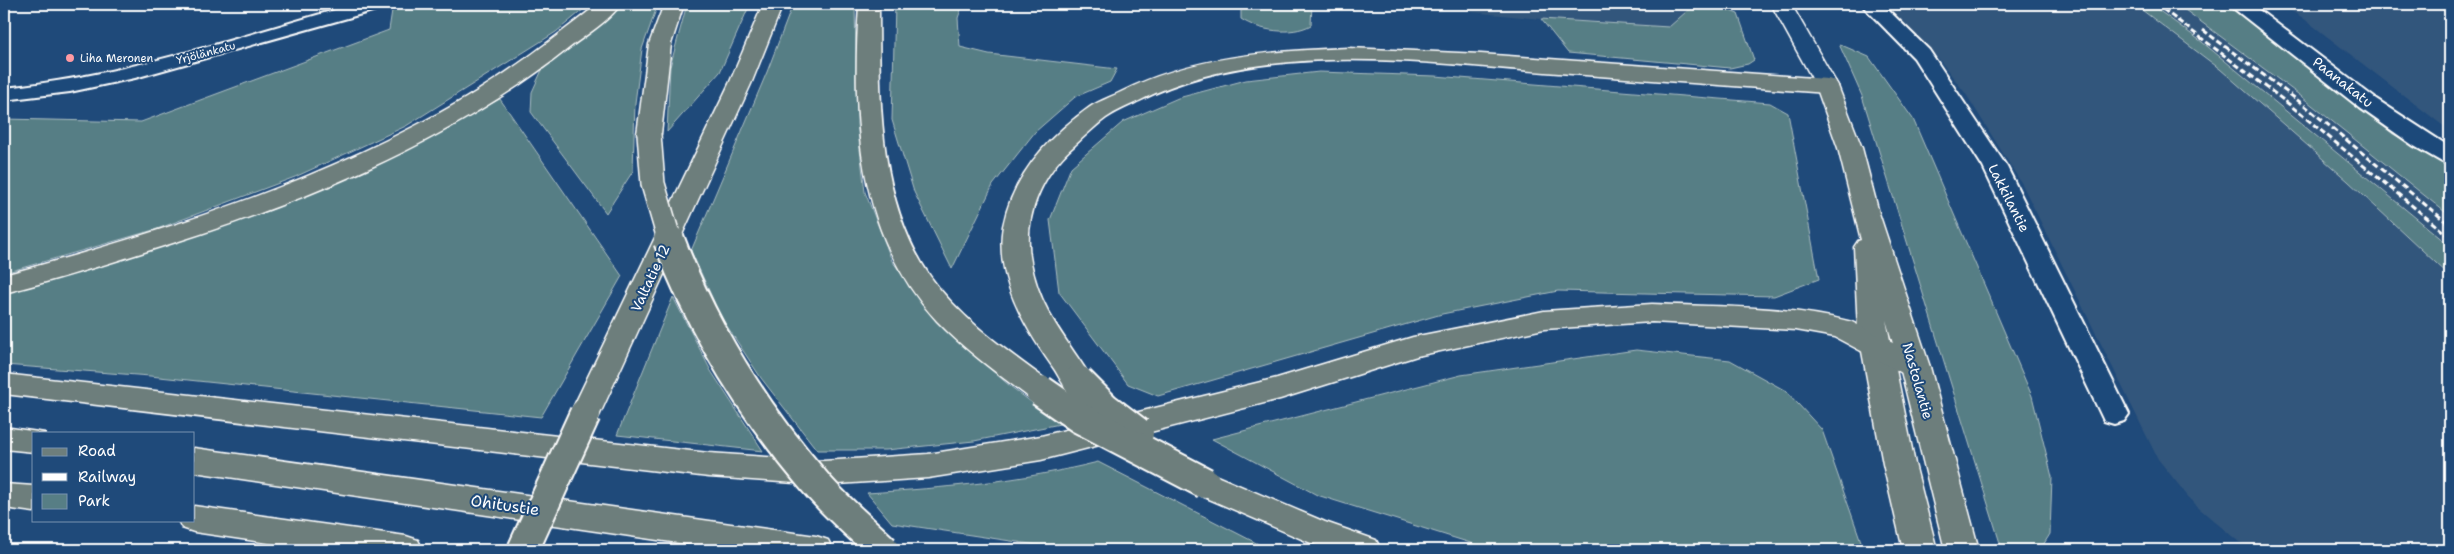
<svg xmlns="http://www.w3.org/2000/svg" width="2454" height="554" viewBox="0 0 2454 554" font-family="'Shantell Sans',sans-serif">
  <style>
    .built { fill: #33567c }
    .green { fill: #577e85; stroke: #abbec2 }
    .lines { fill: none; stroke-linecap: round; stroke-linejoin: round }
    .minor-casing { stroke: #fff; stroke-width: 4 }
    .secondary-casing { stroke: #fff; stroke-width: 3 }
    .primary-casing { stroke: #fff; stroke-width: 3 }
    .trunk-casing { stroke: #fff; stroke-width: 3 }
    .motorway-casing { stroke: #fff; stroke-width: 3 }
    .minor { fill: #1f4a7a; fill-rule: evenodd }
    .secondary { fill: #1f4a7a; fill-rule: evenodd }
    .primary { fill: #6d7e7c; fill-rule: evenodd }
    .trunk { fill: #6d7e7c; fill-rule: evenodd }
    .motorway { fill: #6d7e7c; fill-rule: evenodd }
    .rail { stroke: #fff; stroke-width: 3; stroke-dasharray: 6 3; stroke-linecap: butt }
    .trunk-bridge-casing { stroke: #fff; stroke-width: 34; stroke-linecap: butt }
    .motorway-bridge-far1-casing { stroke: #fff; stroke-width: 26; stroke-linecap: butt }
    .motorway-bridge-casing { stroke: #fff; stroke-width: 34; stroke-linecap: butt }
    .trunk-bridge { stroke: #6d7e7c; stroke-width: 30 }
    .motorway-bridge-far1 { stroke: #6d7e7c; stroke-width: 23 }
    .motorway-bridge { stroke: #6d7e7c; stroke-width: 30 }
    .poi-dot { fill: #ff9aa2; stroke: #1f4a7a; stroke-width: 2 }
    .labels { text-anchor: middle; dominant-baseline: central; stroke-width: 4; stroke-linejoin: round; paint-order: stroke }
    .far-street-label { font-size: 11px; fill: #fff; stroke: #1f4a7a }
    .far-poi-label { font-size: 11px; fill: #fff; stroke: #1f4a7a; text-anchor: start }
    .street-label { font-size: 14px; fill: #fff; stroke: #1f4a7a }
    .near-street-label { font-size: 16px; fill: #fff; stroke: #1f4a7a }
  </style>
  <rect width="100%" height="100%" fill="#1f4a7a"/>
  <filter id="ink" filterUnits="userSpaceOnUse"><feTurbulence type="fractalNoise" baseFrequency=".02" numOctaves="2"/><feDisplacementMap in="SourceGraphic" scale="10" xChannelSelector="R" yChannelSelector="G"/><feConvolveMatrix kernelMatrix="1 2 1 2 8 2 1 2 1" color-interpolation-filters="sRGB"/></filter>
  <g filter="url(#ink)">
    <g class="built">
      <polygon points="1469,4 1695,4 1669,27 1541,19 1471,12"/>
      <polygon points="1879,4 2134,4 2220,69 2348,181 2450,276 2450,550 2257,550 2239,542 2194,504 2158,459 2022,184 1966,94 1938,58"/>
      <polygon points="2150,4 2177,4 2302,97 2450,216 2450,246 2202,42"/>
      <polygon points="2280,4 2450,4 2450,131 2303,18"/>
    </g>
    <g class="green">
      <polygon points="393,4 590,4 556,32 406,126 295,177 157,229 4,273 4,119 141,122 389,30"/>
      <polygon points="621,4 658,4 642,49 635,103 633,171 606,213 531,112 532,92 542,70"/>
      <polygon points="687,4 750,4 720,72 667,132 670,67"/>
      <polygon points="793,4 855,4 857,124 865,192 892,261 946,331 1010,386 1060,424 974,441 886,450 817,450 761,378 721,317 691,251 767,72"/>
      <polygon points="895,4 963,4 958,18 960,47 989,54 1117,69 1110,82 1075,97 1035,132 993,185 952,269 914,192 892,120"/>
      <path d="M1241,4H1312L1311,25C1291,36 1259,31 1241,19Z"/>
      <polygon points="1695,4 1712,4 1738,14 1754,60 1748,64 1730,68 1568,53 1541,19 1669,27"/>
      <polygon points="2134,4 2150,4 2202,42 2450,246 2450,276 2348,181 2220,69"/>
      <polygon points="2177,4 2226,4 2262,28 2393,134 2450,164 2450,216 2302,97"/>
      <polygon points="1839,44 1869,57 1913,119 2032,396 2052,477 2050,534 2040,550 2006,550 2000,543 1862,96"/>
      <polygon points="1319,72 1435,76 1770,103 1788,113 1819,279 1774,296 1558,291 1442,314 1158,396 1128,384 1059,292 1050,220 1071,167 1123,122 1178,98 1246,80"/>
      <polygon points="500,99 622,276 541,417 150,376 4,365 4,293 34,286 198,235 360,173"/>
      <polygon points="673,297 711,371 763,451 617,435"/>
      <polygon points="1636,350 1730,360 1786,391 1822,430 1864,550 1493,550 1317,495 1212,439 1461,375"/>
      <path d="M1098,462L1270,550H1070L892,523L867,493C945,488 1022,481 1098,462Z"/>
    </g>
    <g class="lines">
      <defs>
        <g id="minor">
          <path d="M355,4H386L383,8L135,78L70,92L4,100V88C124,76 240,37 355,4Z"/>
          <polygon points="1861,4 1882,4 1929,50 2007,167 2129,414 2124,421 2114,424 2104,421 1983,167 1914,58"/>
          <polygon points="2228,4 2251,4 2376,99 2450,147 2450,164 2442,162 2414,146 2360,108"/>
        </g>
        <polygon id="secondary" points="1771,4 1791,4 1838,86 1835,91 1827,93 1819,91"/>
        <polygon id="primary" points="1827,79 1835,81 1838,86 1862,148 1879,213 1930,367 1979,550 1945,550 1900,367 1886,320 1915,464 1937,550 1903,550 1883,464 1858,330 1854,247 1858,241 1861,240 1838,148 1816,86 1819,81"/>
        <polygon id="trunk" points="763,4 783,4 751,84 600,414 596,422 585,425 574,422 570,414 729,84"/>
        <g id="motorway">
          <path d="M598,4H621C609,21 586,35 569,48C445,147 289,208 138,254C94,268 49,282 4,293V275C164,232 322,182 466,98C513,70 556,37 598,4Z"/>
          <polygon points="664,4 684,4 671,44 661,134 657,139 649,141 641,139 637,134 649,44"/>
          <path d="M859,4H879C880,95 876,197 930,276C961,320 1009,352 1052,384L1056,391L1052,398L1041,402L1030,398C998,374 965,350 937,321C856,233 852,117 859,4Z"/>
          <path d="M1349,48L1481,54L1827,79L1835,81L1838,86L1835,91L1827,93C1733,86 1639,79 1545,72C1416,62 1258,40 1139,101C1128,106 1116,111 1106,118C1095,126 1085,136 1075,145C1042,173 1022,218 1031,262C1040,312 1068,340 1093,381L1089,388C1082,390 1073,393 1067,388C1061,383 1057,372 1052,366C1025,328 994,276 1003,226C1013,175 1049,136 1090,107C1099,101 1111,97 1121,92C1192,56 1271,51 1349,48Z"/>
          <path d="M1652,304C1718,307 1788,305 1852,322L1926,360L1930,367L1926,374L1915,377L1904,374L1835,337L1796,330L1652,322L1544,329L1417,356L1280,399L1041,460L928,478L823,485L709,477L4,394V374L709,453L823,461L928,454L1041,436L1277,378L1413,337L1544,311Z"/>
          <polygon points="4,427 45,433 34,433 34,452 4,449"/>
          <polygon points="194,448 816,536 828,540 833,550 726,550 194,472"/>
          <polygon points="1205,471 1325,522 1376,540 1381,550 1327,550 1193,492 1189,483 1193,474"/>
          <polygon points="4,484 34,486 34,512 4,508"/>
          <polygon points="194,506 406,536 418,540 423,550 317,550 194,532 182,528 178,520 194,520"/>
        </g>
      </defs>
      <use href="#minor" class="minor-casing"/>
      <use href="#secondary" class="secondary-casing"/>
      <use href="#primary" class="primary-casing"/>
      <use href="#trunk" class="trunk-casing"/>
      <use href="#motorway" class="motorway-casing"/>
      <use href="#minor" class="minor"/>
      <use href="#secondary" class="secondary"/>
      <use href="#primary" class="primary"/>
      <use href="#trunk" class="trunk"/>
      <use href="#motorway" class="motorway"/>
      <g class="rail">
        <polyline points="2156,4 2290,105 2450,237"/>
        <polyline points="2203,30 2304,105 2450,225"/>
      </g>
      <defs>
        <polyline id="trunk-bridge" points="523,550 585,414"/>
        <polyline id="motorway-bridge-far1" points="649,134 653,184 670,242"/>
        <g id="motorway-bridge">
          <path d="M669,240C703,331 755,413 818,486C838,509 862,529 884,550"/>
          <polyline points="1078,381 1105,408 1138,433"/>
          <polyline points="1041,391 1080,418 1205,483"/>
        </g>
      </defs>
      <use href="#trunk-bridge" class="trunk-bridge-casing"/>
      <use href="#motorway-bridge-far1" class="motorway-bridge-far1-casing"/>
      <use href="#motorway-bridge" class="motorway-bridge-casing"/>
      <use href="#trunk-bridge" class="trunk-bridge"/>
      <use href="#motorway-bridge-far1" class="motorway-bridge-far1"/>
      <use href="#motorway-bridge" class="motorway-bridge"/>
    </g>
  </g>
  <circle class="poi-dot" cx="70" cy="58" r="5"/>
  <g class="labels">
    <g class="far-street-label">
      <text transform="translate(206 53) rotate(-15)">Yrjölänkatu</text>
    </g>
    <g class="far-poi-label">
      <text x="80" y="58">Liha Meronen</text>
    </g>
    <g class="street-label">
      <text transform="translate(2343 82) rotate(38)">Paanakatu</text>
      <text transform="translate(2009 198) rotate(63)">Lakkilantie</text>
      <text transform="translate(650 278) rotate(-65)">Valtatie 12</text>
      <text transform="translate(1918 381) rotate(74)">Nastolantie</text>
    </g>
    <g class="near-street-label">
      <text transform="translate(505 505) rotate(8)">Ohitustie</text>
    </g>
  </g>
  <rect width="2454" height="554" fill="none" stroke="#1f4a7a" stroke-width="20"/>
  <rect x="10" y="10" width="2434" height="534" fill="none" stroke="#fff" stroke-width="2" filter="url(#ink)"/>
  <rect x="32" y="432" width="162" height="90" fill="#1f4a7a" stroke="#7992af"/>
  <rect x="42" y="448" width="25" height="8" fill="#6d7e7c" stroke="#7992af"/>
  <text x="78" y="456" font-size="15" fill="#ffffff">Road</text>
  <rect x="42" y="473" width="25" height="8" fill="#ffffff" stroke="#7992af"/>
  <text x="78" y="482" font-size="15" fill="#ffffff">Railway</text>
  <rect x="42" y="494" width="25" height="15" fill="#577e85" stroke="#7992af"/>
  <text x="78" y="506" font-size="15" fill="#ffffff">Park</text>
</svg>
